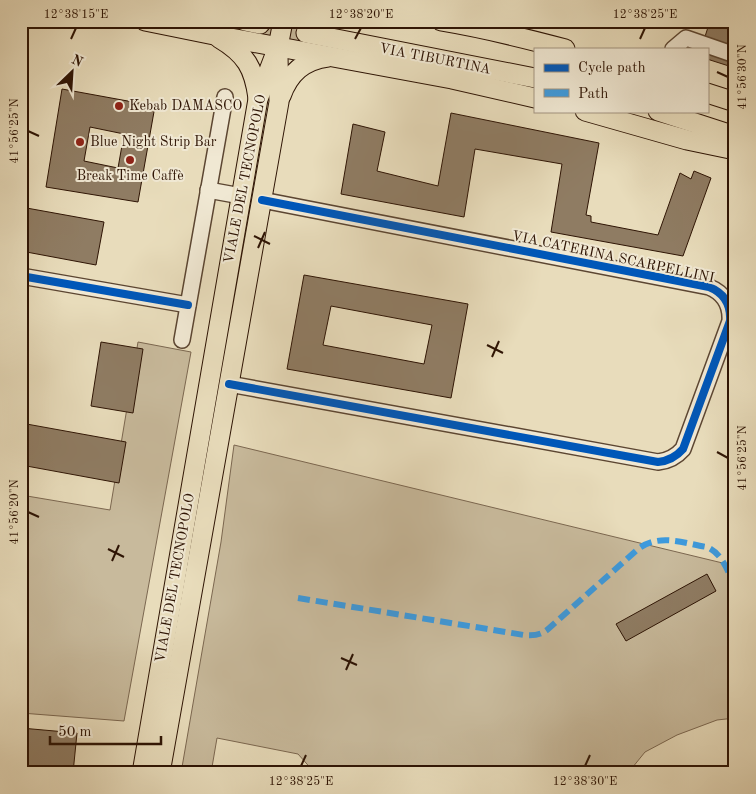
<svg xmlns="http://www.w3.org/2000/svg" width="756" height="794" viewBox="0 0 756 794" font-family="'Old Standard TT',serif">
  <style>
    .green { fill: #c8ba9c; stroke: #7b6750 }
    .building { fill: #8f7c63; stroke: #2e1404; fill-rule: evenodd }
    .lines { fill: none; stroke-linecap: round; stroke-linejoin: round }
    .major-tunnel { stroke: #c3b496; stroke-width: 19; stroke-dasharray: 19 9; stroke-linecap: butt }
    .minor-casing { stroke: #5c4632; stroke-width: 18 }
    .major-casing { stroke: #2e1404; stroke-width: 21 }
    .minor { stroke: #f0e8d3; stroke-width: 15 }
    .major { stroke: #e8dcbb; stroke-width: 19 }
    .quiet { stroke: #3d9add; stroke-width: 6; stroke-dasharray: 12 6; stroke-linecap: butt }
    .cycleway-casing { stroke: #f0e8d3; stroke-width: 11 }
    .cycleway { stroke: #0057b8; stroke-width: 8 }
    .ticks { fill: none; stroke: #2e1404; stroke-width: 2 }
    .poi-dot { fill: #8f2418; stroke: #f0e8d3; stroke-width: 2 }
    .labels { text-anchor: middle; dominant-baseline: central; stroke-width: 4; stroke-linejoin: round; paint-order: stroke }
    .street-label { font-size: 14px; fill: #2e1404; stroke: #f0e8d3 }
    .poi-label { font-size: 14px; fill: #2e1404; stroke: #f0e8d3; text-anchor: start }
    .neatline { fill: none; stroke: #2e1404; stroke-width: 2 }
    .ticks-label { font-size: 12px; text-anchor: middle; fill: #2e1404 }
  </style>
  <rect width="100%" height="100%" fill="#e8dcbb"/>
  <filter id="stains"><feTurbulence type="fractalNoise" baseFrequency=".004" numOctaves="4"/><feColorMatrix values="0 0 0 0 .2 0 0 0 0 .09 0 0 0 0 .02 0 0 0 .5 -.17"/></filter>
  <radialGradient id="worn" r=".72"><stop offset=".6" stop-color="#630" stop-opacity="0"/><stop offset="1" stop-color="#630" stop-opacity=".3"/></radialGradient>
  <g class="green">
    <polygon points="138,342 191,352 124,721 21,713 21,495 110,510"/>
    <polygon points="234,445 735,566 735,718 717,720 677,735 645,752 628,773 315,773 298,754 217,738 211,773 181,773 221,542"/>
  </g>
  <g class="building">
    <polygon points="710,21 724,21 735,25 735,60 732,67 707,59 707,49 701,49"/>
    <path d="M62,89L155,106L138,202L46,187ZM90,127L124,134L118,168L84,161Z"/>
    <polygon points="451,113 599,143 586,215 591,216 591,222 658,235 680,173 691,179 694,171 711,178 683,256 551,232 562,164 475,149 464,217 341,194 353,124 385,132 377,171 438,186"/>
    <polygon points="21,207 104,222 96,265 21,251"/>
    <path d="M304,275L468,304L451,398L287,369ZM331,306L432,325L424,364L323,345Z"/>
    <polygon points="101,342 143,349 133,413 91,406"/>
    <polygon points="21,423 126,442 119,483 21,465"/>
    <polygon points="707,574 716,591 626,641 616,624"/>
    <polygon points="21,728 77,733 73,773 34,773 21,772"/>
  </g>
  <g class="lines">
    <polyline class="major-tunnel" points="260,24 306,33"/>
    <defs>
      <g id="minor">
        <polyline points="673,49 686,38 735,55"/>
        <polyline points="208,190 241,196"/>
        <polyline points="21,276 188,305"/>
        <polyline points="182,340 225,97"/>
        <path d="M229,384L658,462C668,461 676,457 683,449L730,321C731,305 724,293 709,287L262,200"/>
      </g>
      <g id="major">
        <polyline points="145,21 214,35 452,79 535,98"/>
        <polyline points="245,21 260,24"/>
        <path d="M441,21C483,28 524,38 565,49"/>
        <polyline points="306,33 535,78"/>
        <path d="M219,38C246,54 254,68 258,98"/>
        <polyline points="707,93 735,102"/>
        <path d="M281,96C289,73 304,60 328,57"/>
        <polyline points="585,111 687,140 735,150"/>
        <polyline points="658,111 735,136"/>
        <polyline points="142,773 258,99 278,47 283,21"/>
        <polyline points="160,773 279,102 278,56"/>
      </g>
    </defs>
    <use href="#minor" class="minor-casing"/>
    <use href="#major" class="major-casing"/>
    <use href="#minor" class="minor"/>
    <use href="#major" class="major"/>
    <path class="quiet" d="M298,598L524,635C533,636 540,635 547,630L638,549C660,533 682,543 707,547C723,554 728,572 735,587"/>
    <defs>
      <g id="cycleway">
        <polyline points="21,276 188,305"/>
        <path d="M229,384L658,462C668,461 676,457 683,449L730,321C731,305 724,293 709,287L262,200"/>
      </g>
    </defs>
    <use href="#cycleway" class="cycleway-casing"/>
    <use href="#cycleway" class="cycleway"/>
  </g>
  <path class="ticks" d="M71,39L76,28M355,39L361,28M640,39L645,28M717,72L728,77M28,131L39,136M254,236L270,244M258,248L265,232M487,345L503,353M492,357L499,341M717,452L728,458M28,512L39,517M108,549L124,557M112,561L119,545M341,658L357,665M346,670L353,654M301,766L306,755M585,766L590,755"/>
  <g class="poi-dot">
    <circle cx="119" cy="106" r="5"/>
    <circle cx="80" cy="142" r="5"/>
    <circle cx="130" cy="160" r="5"/>
  </g>
  <g class="labels">
    <g class="street-label">
      <text transform="translate(435 59) rotate(11)">VIA TIBURTINA</text>
      <text transform="translate(245 179) rotate(-79)">VIALE DEL TECNOPOLO</text>
      <text transform="translate(613 257) rotate(12)">VIA CATERINA SCARPELLINI</text>
      <text transform="translate(175 578) rotate(-80)">VIALE DEL TECNOPOLO</text>
    </g>
    <g class="poi-label">
      <text x="129" y="106">Kebab DAMASCO</text>
      <text x="90" y="142">Blue Night Strip Bar</text>
      <text x="130" y="176" text-anchor="middle">Break Time Caffè</text>
    </g>
  </g>
  <rect width="756" height="794" fill="none" stroke="#e8dcbb" stroke-width="55"/>
  <rect x="534" y="48" width="175" height="65" fill="#f0e8d3" stroke="#a29380"/>
  <rect x="544" y="64" width="25" height="8" fill="#0057b8" stroke="#a29380"/>
  <text x="578" y="72" font-size="15" fill="#2e1404">Cycle path</text>
  <rect x="544" y="89" width="25" height="8" fill="#3d9add" stroke="#a29380"/>
  <text x="578" y="98" font-size="15" fill="#2e1404">Path</text>
  <g transform="translate(72 72) rotate(25)" stroke="#f0e8d3" stroke-width="4" paint-order="stroke">
  <path d="M0-4L9 19L0 12L-9 19Z" fill="#2e1404"/>
  <text y="-8" font-size="14" font-weight="bold" text-anchor="middle" fill="#2e1404">N</text>
  </g>
  <path d="M50 736v8h111v-8" fill="none" stroke="#2e1404" stroke-width="2.5"/>
  <text x="58" y="736" font-size="15" fill="#2e1404" stroke="#f0e8d3" stroke-width="4" paint-order="stroke">50 m</text>
  <rect x="28" y="28" width="700" height="738" class="neatline"/>
  <g class="ticks-label">
    <text x="76" y="18">12°38'15"E</text>
    <text x="361" y="18">12°38'20"E</text>
    <text x="645" y="18">12°38'25"E</text>
    <text transform="translate(742 77) rotate(-90)" y="4">41°56'30"N</text>
    <text transform="translate(14 131) rotate(-90)" y="4">41°56'25"N</text>
    <text transform="translate(742 458) rotate(-90)" y="4">41°56'25"N</text>
    <text transform="translate(14 512) rotate(-90)" y="4">41°56'20"N</text>
    <text x="301" y="785">12°38'25"E</text>
    <text x="585" y="785">12°38'30"E</text>
  </g>
  <rect width="100%" height="100%" filter="url(#stains)"/>
  <rect width="100%" height="100%" fill="url(#worn)"/>
</svg>
